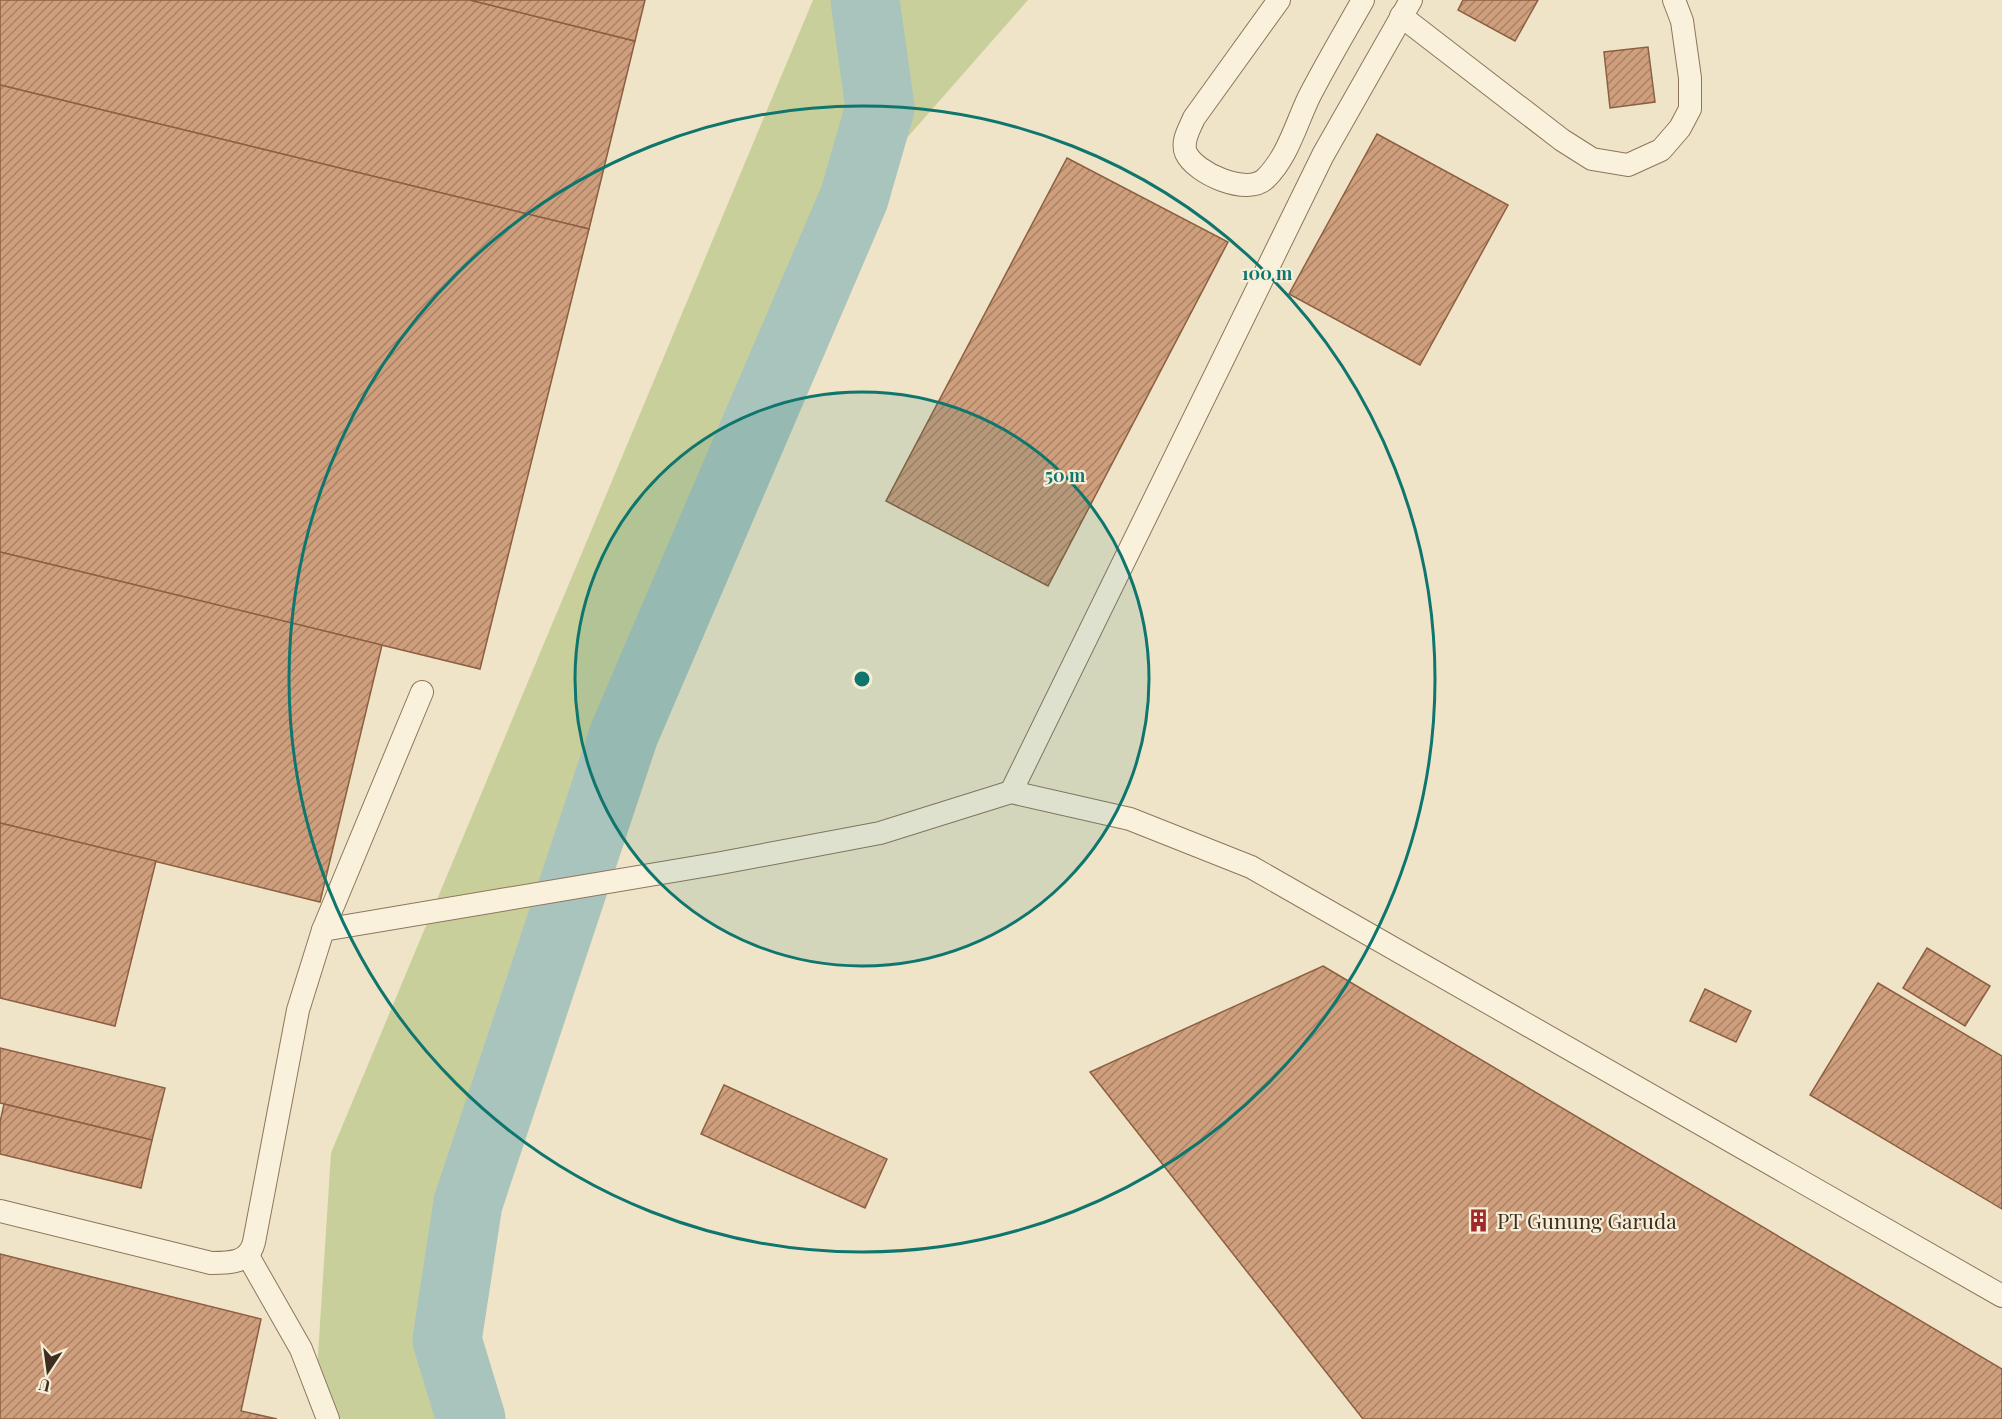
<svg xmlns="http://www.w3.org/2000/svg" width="2002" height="1419" viewBox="0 0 2002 1419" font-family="'Playfair Display',serif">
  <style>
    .grass { fill: #c9cf9b }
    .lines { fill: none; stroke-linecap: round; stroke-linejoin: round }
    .river { stroke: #a9c4bc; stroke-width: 69 }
    .building { fill: url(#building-hatch); stroke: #8d5f41; stroke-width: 1.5 }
    .lane-casing { stroke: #8d765c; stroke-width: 24 }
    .lane { stroke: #faf1dc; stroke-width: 22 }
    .ring { fill: none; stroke: #0f766e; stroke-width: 3 }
    .labels { text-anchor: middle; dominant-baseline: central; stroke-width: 4.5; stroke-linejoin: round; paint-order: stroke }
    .poi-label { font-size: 21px; fill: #3d2e20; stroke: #f7eed8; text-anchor: start }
    .centre { fill: #0f766e; stroke: #f7eed8; stroke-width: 3 }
    .ring-label { font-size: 18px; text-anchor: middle; font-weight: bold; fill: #0f766e; stroke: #f7eed8; stroke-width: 4.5; stroke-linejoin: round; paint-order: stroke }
  </style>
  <defs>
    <pattern id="building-hatch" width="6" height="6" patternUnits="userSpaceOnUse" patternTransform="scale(1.5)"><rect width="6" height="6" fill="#cf9f7d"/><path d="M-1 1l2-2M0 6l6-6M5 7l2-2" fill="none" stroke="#a98266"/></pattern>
  </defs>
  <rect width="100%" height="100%" fill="#f0e4c8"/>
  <polygon class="grass" points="813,0 1028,0 854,198 624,734 468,1203 447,1340 471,1419 331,1419 316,1386 331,1153"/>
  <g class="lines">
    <polyline class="river" points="471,1419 447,1340 468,1203 624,734 854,198 880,108 865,0"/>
  </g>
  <g class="building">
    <polygon points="0,0 470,0 635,41 589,229 0,85"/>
    <polygon points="470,0 645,0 635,41"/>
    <polygon points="1463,0 1538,0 1515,41 1458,10"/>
    <polygon points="1648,47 1655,102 1610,108 1604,52"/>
    <polygon points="0,85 589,229 480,669 0,552"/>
    <polygon points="1377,134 1508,205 1420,365 1289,294"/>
    <polygon points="1067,158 1228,242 1048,586 886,501"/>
    <polygon points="0,552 382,645 320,902 0,823"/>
    <polygon points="0,823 156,861 115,1026 0,998"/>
    <polygon points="1927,948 1990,986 1965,1026 1903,988"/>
    <polygon points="1323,966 2002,1369 2002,1419 1363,1419 1090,1072"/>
    <polygon points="1878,983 2002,1056 2002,1209 1810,1095"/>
    <polygon points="1705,989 1751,1011 1736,1042 1690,1021"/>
    <polygon points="0,1048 165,1088 152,1140 0,1103"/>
    <polygon points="724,1085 887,1159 865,1208 701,1134"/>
    <polygon points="4,1104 152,1140 141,1188 0,1154 0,1122"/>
    <polygon points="0,1254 261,1319 241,1411 277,1419 0,1419"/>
  </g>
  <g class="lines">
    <defs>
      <g id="lane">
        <path d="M1279,0L1194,118C1190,128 1181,141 1186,153C1195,173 1248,197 1266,178C1288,156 1296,124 1309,97C1326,64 1345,32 1363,0"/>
        <polyline points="1401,16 1562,140 1592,159 1628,165 1661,150 1680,128 1690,109 1690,78 1682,21 1674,0"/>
        <polyline points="1011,792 1323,155 1411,0"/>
        <polyline points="323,930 422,692"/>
        <path d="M0,1211L211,1263C230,1263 249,1263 254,1242L298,1010L323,930L721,863L880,833L1011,792L1130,819L1251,867L2002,1296"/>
        <polyline points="248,1256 301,1349 328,1419"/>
      </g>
    </defs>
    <use href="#lane" class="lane-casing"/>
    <use href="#lane" class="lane"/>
  </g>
  <circle cx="862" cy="679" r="287" fill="#0f766e" fill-opacity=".12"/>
  <g class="ring">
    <circle cx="862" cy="679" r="287"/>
    <circle cx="862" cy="679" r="573"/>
  </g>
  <defs>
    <symbol id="building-bare" viewBox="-9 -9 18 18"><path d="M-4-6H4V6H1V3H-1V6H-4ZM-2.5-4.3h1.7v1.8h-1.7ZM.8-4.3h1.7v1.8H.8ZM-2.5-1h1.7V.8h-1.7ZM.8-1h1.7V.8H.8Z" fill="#9e2a2b" stroke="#f7eed8" stroke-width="2.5" paint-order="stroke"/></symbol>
  </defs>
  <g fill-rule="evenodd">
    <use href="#building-bare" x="1462" y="1204" width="33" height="33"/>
  </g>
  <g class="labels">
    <g class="poi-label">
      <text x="1497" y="1220">PT Gunung Garuda</text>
    </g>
  </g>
  <circle cx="862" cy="679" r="9" class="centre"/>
  <g class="ring-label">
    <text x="1267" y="280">100 m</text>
    <text x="1065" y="482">50 m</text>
  </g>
  <g transform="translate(48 1371) rotate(193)" stroke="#f7eed8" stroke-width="4.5" paint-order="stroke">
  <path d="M0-4.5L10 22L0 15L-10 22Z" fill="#3d2e20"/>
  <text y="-9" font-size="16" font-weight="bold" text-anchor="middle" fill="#3d2e20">U</text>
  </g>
</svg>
